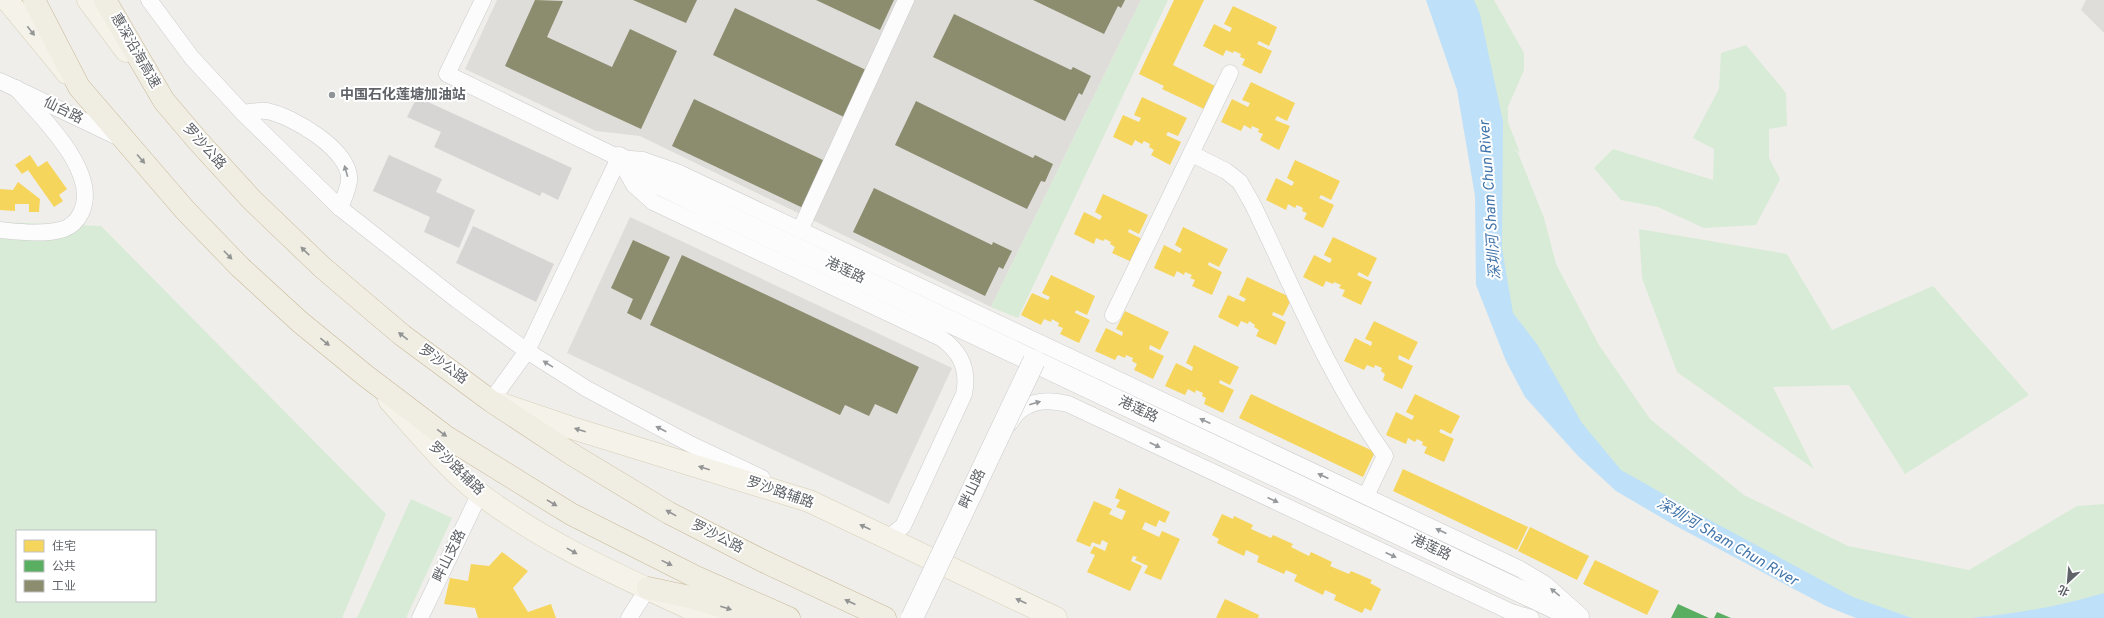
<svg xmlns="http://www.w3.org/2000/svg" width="2104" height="618" viewBox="0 0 2104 618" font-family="Overpass,'Noto Sans SC',sans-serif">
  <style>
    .industrial { fill: #dfddda }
    .green { fill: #d8ebd6; fill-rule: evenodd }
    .water { fill: #bfe0f9 }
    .homes { fill: #f6d55c }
    .public { fill: #5aae61 }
    .industry { fill: #8c8c6e }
    .building { fill: #d6d5d3 }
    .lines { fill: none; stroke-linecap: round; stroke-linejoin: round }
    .street-casing { stroke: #cbcccc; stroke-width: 17 }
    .secondary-casing { stroke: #cacacb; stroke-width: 23 }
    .primary-casing { stroke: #d7ceb8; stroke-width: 23 }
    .highway-casing { stroke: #c8b996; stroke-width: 23 }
    .street { stroke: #fdfcfc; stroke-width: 16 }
    .secondary { stroke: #fdfcfc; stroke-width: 22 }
    .primary { stroke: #f4f2e9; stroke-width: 22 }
    .highway { stroke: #f0ede3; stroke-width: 22 }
    .secondary-bridge-casing { stroke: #cacacb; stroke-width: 23; stroke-linecap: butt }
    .secondary-bridge { stroke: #fdfcfc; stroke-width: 22 }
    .oneway { fill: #939595 }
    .oneway2 { fill: #929393 }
    .oneway3 { fill: #96999c }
    .poi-dot { fill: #919496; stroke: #fff; stroke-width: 1.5 }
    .labels { text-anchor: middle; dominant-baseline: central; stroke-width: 4; stroke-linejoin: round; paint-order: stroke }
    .street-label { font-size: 14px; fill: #5f6368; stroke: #fff }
    .poi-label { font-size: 14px; font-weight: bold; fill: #5f6368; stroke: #fff; text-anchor: start }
    .water-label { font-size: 15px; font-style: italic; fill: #4174aa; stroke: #fff }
  </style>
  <rect width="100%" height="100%" fill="#efeeea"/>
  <g class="industrial">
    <polygon points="497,0 1141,0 991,307 640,136 596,131 465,69"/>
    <polygon points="2086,0 2104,0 2104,33 2081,10"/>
    <polygon points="630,217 952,368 889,504 567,353"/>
  </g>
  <g class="green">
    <polygon points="1141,0 1168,0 1018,318 991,307"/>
    <polygon points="1451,0 1494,0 1524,53 1524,70 1508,107 1508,122 1520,153 1511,147 1518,153 1544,218 1556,264 1599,345 1650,419 1744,495 1848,546 1969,570 2077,506 2104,504 2104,611 2067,618 1879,618 1828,600 1598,456 1511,337"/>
    <polygon points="1746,45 1786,93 1787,126 1769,129 1769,158 1780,179 1756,225 1704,228 1658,207 1621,200 1594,168 1613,149 1713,180 1714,149 1693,138 1719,89 1721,53"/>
    <path d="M0,222L101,226L386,514L342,618H0ZM17,531H155V601H17Z"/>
    <polygon points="1639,229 1787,254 1832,330 1933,286 2029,395 1905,474 1849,385 1773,387 1814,469 1677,372 1642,278"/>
    <polygon points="411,499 452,518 406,618 357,618"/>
  </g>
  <g class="water">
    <polygon points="1426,0 1474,0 1480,14 1503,121 1502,248 1513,313 1537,344 1582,423 1621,470 1704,517 1853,597 1912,618 1856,618 1826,606 1674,525 1616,491 1578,456 1525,397 1506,361 1476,285 1475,196 1457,90"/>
    <path d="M2104,593V618H1970C2016,614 2061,606 2104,593Z"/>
  </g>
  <g class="homes">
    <polygon points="1174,0 1204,0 1173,65 1215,86 1204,109 1162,89 1164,86 1139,74"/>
    <polygon points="1233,6 1277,27 1269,46 1259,41 1257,44 1272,51 1261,74 1242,65 1245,59 1240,57 1241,54 1234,51 1233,53 1226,50 1223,56 1203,46 1214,24 1230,32 1232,28 1224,24"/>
    <polygon points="1251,82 1295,103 1287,121 1277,116 1275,120 1290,126 1279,150 1260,140 1263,134 1258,132 1259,129 1252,126 1251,129 1244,125 1241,131 1221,122 1232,99 1248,107 1250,103 1242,100"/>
    <polygon points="1142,97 1187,118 1178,136 1168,132 1166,135 1181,142 1170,165 1151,155 1154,150 1149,147 1150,144 1144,141 1142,144 1135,140 1132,146 1113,137 1123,115 1139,122 1141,118 1134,115"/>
    <polygon points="30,155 38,167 47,161 67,189 59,195 63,201 54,207 28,170 22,174 15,165"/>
    <polygon points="1295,160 1340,181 1331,200 1321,195 1319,198 1334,205 1323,228 1304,219 1307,213 1302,211 1303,208 1297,205 1295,208 1288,204 1286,210 1266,200 1276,178 1292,186 1294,182 1287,178"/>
    <polygon points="18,182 40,199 39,212 29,212 29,204 15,204 15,211 0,210 0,189 13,190"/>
    <polygon points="1103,194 1148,215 1139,234 1129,229 1128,232 1142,239 1132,262 1112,253 1115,247 1110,244 1111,242 1105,239 1103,241 1096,238 1094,244 1074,234 1084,212 1100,220 1102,216 1095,212"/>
    <polygon points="1183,227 1228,249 1219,267 1209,262 1208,265 1222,272 1212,295 1192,286 1195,280 1190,278 1192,275 1185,272 1184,275 1177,271 1174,277 1154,268 1164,245 1180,253 1182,249 1175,245"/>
    <polygon points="1333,237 1377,258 1368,277 1359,272 1357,275 1372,282 1361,305 1342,296 1345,290 1339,288 1341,285 1334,282 1333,284 1326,281 1323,287 1303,277 1314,255 1330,263 1332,259 1324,255"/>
    <polygon points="1051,275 1095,296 1087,315 1076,310 1075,313 1090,320 1079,343 1060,334 1063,328 1058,326 1059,323 1052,319 1051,322 1044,319 1041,325 1021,315 1032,293 1048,300 1050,297 1042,293"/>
    <polygon points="1247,277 1292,298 1283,316 1273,312 1272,315 1286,322 1276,345 1256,336 1259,330 1254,327 1255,325 1249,321 1248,324 1241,321 1238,327 1218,317 1228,295 1244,302 1246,299 1239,295"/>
    <polygon points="1125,311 1169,332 1160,350 1150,345 1149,349 1164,356 1153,379 1134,370 1137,364 1132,361 1133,358 1126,355 1125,358 1118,355 1115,360 1095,351 1106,328 1122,336 1123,332 1116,329"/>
    <polygon points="1374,321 1418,342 1409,360 1399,355 1398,359 1413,366 1402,389 1383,380 1385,374 1381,371 1382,368 1375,365 1374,368 1367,365 1364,370 1344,361 1355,338 1371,346 1372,342 1365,339"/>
    <polygon points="1194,345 1239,367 1230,385 1220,380 1219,383 1234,390 1223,413 1204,404 1206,398 1202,396 1203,393 1196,390 1195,393 1188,389 1185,395 1165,386 1176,363 1192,371 1193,367 1186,363"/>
    <polygon points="1251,394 1375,452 1363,477 1239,418"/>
    <polygon points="1415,394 1460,416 1451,434 1441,429 1439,432 1454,439 1444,462 1424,453 1427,447 1422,445 1423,442 1417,439 1415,442 1408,438 1406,444 1386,435 1396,412 1412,420 1414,416 1406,412"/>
    <polygon points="1403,469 1528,527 1517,550 1393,491"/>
    <polygon points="1119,488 1170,512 1165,523 1159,520 1156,527 1145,522 1142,529 1159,537 1162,531 1180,539 1161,580 1144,573 1148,566 1135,560 1137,557 1133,556 1131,561 1142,566 1130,591 1087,572 1095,555 1090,553 1094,546 1105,551 1108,543 1102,540 1100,545 1092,542 1090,547 1076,541 1094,501 1112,509 1109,514 1122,520 1126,511 1116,507 1120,500 1115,498"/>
    <polygon points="1222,514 1233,519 1234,516 1253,525 1251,529 1271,538 1273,535 1293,544 1291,547 1309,556 1311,552 1332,562 1330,566 1349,574 1351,571 1372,580 1370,583 1381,589 1371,611 1365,608 1362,613 1334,600 1336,595 1325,590 1323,595 1294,581 1297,575 1286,570 1284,574 1257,562 1259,556 1246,550 1244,556 1217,543 1219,539 1212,535"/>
    <polygon points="1530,527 1589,556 1577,580 1518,551"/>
    <polygon points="502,552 528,571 513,588 528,612 551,604 556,618 478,618 475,608 444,604 450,578 468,581 471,564 489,566"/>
    <polygon points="1595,560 1659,591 1647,615 1583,584"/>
    <polygon points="1225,599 1259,615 1258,618 1216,618"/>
  </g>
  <g class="public">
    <polygon points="1678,604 1709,618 1671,618"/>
    <polygon points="1717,612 1731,618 1714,618"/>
  </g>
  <g class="industry">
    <polygon points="535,0 563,1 547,37 612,67 630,29 677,51 641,129 505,66"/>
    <polygon points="633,0 697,0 686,23"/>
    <polygon points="816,0 894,0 880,30"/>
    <polygon points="1033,0 1125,0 1121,8 1118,6 1104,34"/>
    <polygon points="735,8 866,70 844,117 713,55"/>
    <polygon points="954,14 1071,70 1073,67 1091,76 1082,95 1079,93 1065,121 933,57"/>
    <polygon points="694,99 825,161 803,208 672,146"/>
    <polygon points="916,101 1033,158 1035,155 1053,164 1045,182 1041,181 1027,209 895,145"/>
    <polygon points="874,188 992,245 993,242 1012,251 1003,269 999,267 985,296 853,232"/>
    <polygon points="633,240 670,257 641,320 627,313 633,299 611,288"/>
    <polygon points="682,255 919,367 897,414 875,404 869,416 845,405 840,415 650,325"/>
  </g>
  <g class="building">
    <polygon points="417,97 572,168 558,200 542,192 540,196 434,147 441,132 407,117"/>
    <polygon points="389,155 442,179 436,192 475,210 459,248 424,232 430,217 373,191"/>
    <polygon points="473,226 554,264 536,302 456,263"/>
  </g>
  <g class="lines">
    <defs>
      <g id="street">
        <polyline points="149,0 192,58 243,113 340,208 457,300 527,351 587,389 690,444 762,478"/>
        <polyline points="483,0 447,74 619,158 527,351 491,401"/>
        <polyline points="0,81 120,138"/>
        <path d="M243,113C250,112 260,110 267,111C293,116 352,151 349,181C348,190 343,200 340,208"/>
        <path d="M1192,154L1226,171L1240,182L1253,205C1294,290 1330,379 1385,456L1366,496"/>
        <path d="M0,230C20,232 44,235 64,229C72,226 77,221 81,213C101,172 40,116 16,88"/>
        <polyline points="800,230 906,0"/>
        <polyline points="1113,315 1230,73"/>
        <path d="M1010,423C1022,401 1045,398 1068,404L1511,612L1531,618"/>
        <path d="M888,538L903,526L964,394C969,370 961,352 941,338L653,202L634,185L619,158L643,160L677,172L1520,569L1545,584L1581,616"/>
        <polyline points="420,618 480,493"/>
        <polyline points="629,618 648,588"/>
      </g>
      <polyline id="secondary" points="619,158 650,179 697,202 1577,618"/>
      <g id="primary">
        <polyline points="7,0 67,73"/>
        <polyline points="88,0 126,51"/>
        <path d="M389,400C417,431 447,468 480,494C550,547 632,581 710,618"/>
        <polyline points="502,404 572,428 809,501 1056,618"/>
      </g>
      <g id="highway">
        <polyline points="34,0 79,87 185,210 240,267 300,322 366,376 445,436 571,514 696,577 789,618"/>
        <polyline points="105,0 164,101 199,142 252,200 323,268 402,335 491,401 573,455 669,513 763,561 885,618"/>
        <polyline points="648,588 690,597 761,618"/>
      </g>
    </defs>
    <use href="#street" class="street-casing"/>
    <use href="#secondary" class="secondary-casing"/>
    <use href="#primary" class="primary-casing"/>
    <use href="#highway" class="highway-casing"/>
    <use href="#street" class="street"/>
    <use href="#secondary" class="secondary"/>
    <use href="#primary" class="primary"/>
    <use href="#highway" class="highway"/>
    <defs>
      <polyline id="secondary-bridge" points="912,618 1034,361"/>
    </defs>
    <use href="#secondary-bridge" class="secondary-bridge-casing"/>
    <use href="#secondary-bridge" class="secondary-bridge"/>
  </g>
  <defs><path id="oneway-solid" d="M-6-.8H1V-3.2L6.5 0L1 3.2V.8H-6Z"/></defs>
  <g class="oneway">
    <use href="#oneway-solid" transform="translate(31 31) rotate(52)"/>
    <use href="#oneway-solid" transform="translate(580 430) rotate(-163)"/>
    <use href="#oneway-solid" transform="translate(704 468) rotate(-163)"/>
    <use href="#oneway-solid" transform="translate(865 527) rotate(-155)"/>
    <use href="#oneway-solid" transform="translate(572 551) rotate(29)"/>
    <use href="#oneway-solid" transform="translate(1021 601) rotate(-155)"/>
  </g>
  <g class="oneway2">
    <use href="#oneway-solid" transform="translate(141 159) rotate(49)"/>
    <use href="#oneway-solid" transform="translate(305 251) rotate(-136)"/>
    <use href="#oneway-solid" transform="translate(228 255) rotate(46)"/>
    <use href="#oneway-solid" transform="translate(403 336) rotate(-142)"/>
    <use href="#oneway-solid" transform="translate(325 342) rotate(39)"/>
    <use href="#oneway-solid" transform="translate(442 433) rotate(36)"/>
    <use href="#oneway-solid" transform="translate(552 503) rotate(31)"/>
    <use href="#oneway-solid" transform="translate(671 513) rotate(-151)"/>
    <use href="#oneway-solid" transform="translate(667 563) rotate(26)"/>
    <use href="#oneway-solid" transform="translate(850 602) rotate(-155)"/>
    <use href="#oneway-solid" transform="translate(726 608) rotate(18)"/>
  </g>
  <g class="oneway3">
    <use href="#oneway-solid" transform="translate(346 171) rotate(-106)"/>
    <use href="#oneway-solid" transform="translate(548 364) rotate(-148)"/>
    <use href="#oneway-solid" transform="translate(1035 403) rotate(-16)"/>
    <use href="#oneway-solid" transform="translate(1205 421) rotate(-155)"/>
    <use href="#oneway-solid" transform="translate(661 429) rotate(-152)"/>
    <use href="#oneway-solid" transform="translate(1155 445) rotate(25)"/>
    <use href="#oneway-solid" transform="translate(1323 476) rotate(-155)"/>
    <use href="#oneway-solid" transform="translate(1273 500) rotate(25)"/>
    <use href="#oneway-solid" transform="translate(1441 531) rotate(-155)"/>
    <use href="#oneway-solid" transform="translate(1391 555) rotate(25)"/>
    <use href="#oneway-solid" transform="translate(1555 592) rotate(-141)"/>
  </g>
  <circle class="poi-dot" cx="332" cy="95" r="4"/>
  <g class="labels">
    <g class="street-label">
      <text transform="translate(135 51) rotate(60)">惠深沿海高速</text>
      <text transform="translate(63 111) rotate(26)">仙台路</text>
      <text transform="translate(204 147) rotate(48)">罗沙公路</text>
      <text transform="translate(845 271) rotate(25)">港莲路</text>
      <text transform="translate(443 365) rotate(36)">罗沙公路</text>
      <text transform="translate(1138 410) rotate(25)">港莲路</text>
      <text transform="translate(456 469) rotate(44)">罗沙路辅路</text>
      <text transform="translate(973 489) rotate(-65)">畔山路</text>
      <text transform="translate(780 493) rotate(19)">罗沙路辅路</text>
      <text transform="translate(717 537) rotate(27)">罗沙公路</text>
      <text transform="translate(1431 548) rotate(25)">港莲路</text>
      <text transform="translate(450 556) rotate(-64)">畔山支路</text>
    </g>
    <g class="poi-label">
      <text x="340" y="95">中国石化莲塘加油站</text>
    </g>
    <g class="water-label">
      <text transform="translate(1491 200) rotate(-94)">深圳河 Sham Chun River</text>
      <text transform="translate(1727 543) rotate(30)">深圳河 Sham Chun River</text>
    </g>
  </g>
  <rect x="16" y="530" width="140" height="72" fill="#ffffff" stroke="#bfc1c3"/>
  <rect x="24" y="540" width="20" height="12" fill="#f6d55c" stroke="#bfc1c3"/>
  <text x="52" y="550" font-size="12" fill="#5f6368">住宅</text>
  <rect x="24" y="560" width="20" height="12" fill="#5aae61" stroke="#bfc1c3"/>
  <text x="52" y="570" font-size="12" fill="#5f6368">公共</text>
  <rect x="24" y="580" width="20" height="12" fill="#8c8c6e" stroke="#bfc1c3"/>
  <text x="52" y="590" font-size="12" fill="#5f6368">工业</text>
  <g transform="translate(2068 582) rotate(206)" stroke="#ffffff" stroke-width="3" paint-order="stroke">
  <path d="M0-3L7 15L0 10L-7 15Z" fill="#5f6368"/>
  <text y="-6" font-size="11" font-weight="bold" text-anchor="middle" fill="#5f6368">北</text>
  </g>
</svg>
